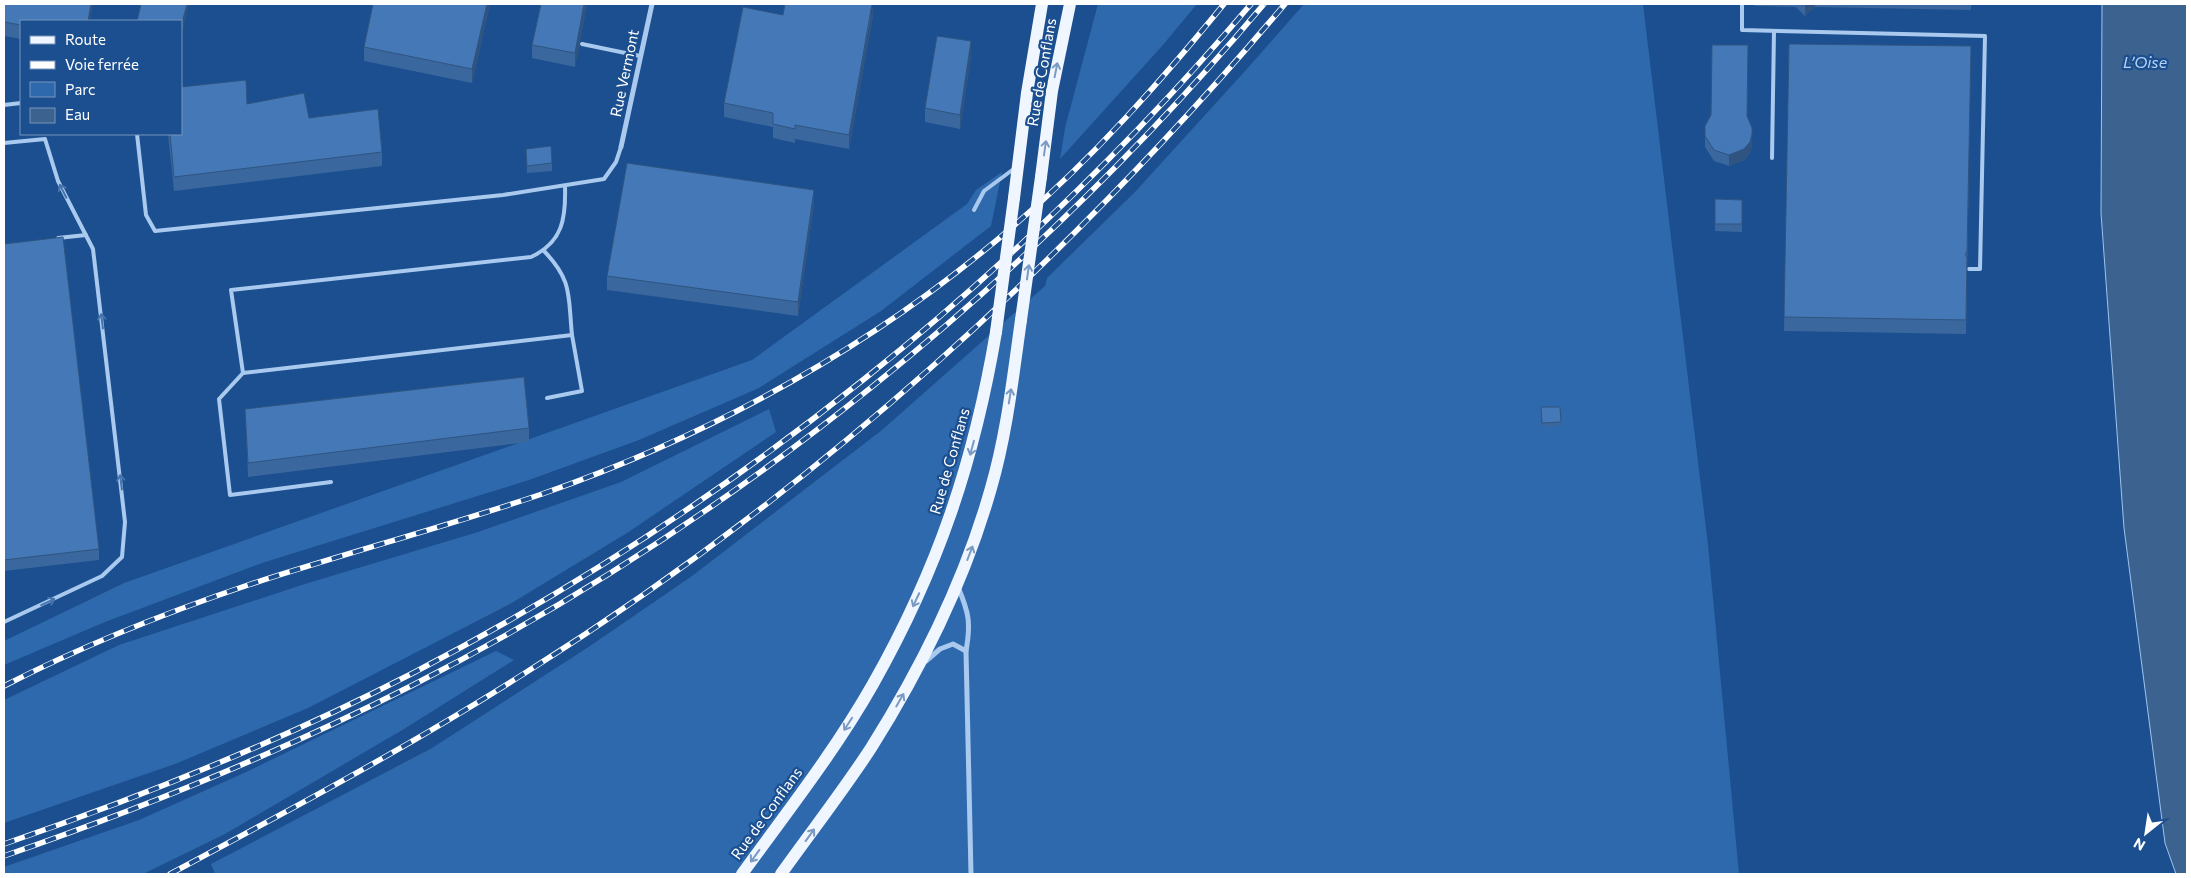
<svg xmlns="http://www.w3.org/2000/svg" width="2191" height="878" viewBox="0 0 2191 878" font-family="Commissioner,sans-serif">
  <style>
    .green { fill: #2e69ad }
    .water { fill: #3c6290; stroke: #9cc4f0 }
    .lines { fill: none; stroke-linecap: round; stroke-linejoin: round }
    .service { stroke: #a9c9ee; stroke-width: 4 }
    .minor { stroke: #a9c9ee; stroke-width: 5 }
    .primary { stroke: #f0f6ff; stroke-width: 12 }
    .rail-casing { stroke: #fff; stroke-width: 5.5 }
    .rail { stroke: #1b4f8f; stroke-width: 4; stroke-dasharray: 11; stroke-linecap: butt }
    .primary-bridge { stroke: #f0f6ff; stroke-width: 12 }
    .wall { fill: #3a679d }
    .shaded-wall { fill: #305480 }
    .building { fill: #4478b7; stroke: #305480 }
    .oneway { stroke: #7b9ac1 }
    .oneway2 { stroke: #4674ac }
    .labels { text-anchor: middle; dominant-baseline: central; stroke-width: 4.5; stroke-linejoin: round; paint-order: stroke }
    .street-label { font-size: 15px; fill: #fff; stroke: #1b4f8f }
    .water-label { font-size: 16px; font-style: italic; fill: #b5d3f5; stroke: #1b4f8f }
  </style>
  <rect width="100%" height="100%" fill="#1b4f8f"/>
  <g class="green">
    <polygon points="1098,4 1197,4 1162,46 1060,159 1065,128"/>
    <polygon points="1304,4 1643,4 1708,545 1739,874 215,874 211,864 432,748 590,646 692,576 882,430 1045,286 1047,278 1135,192 1246,70"/>
    <polygon points="1002,172 991,226 881,311 759,388 639,440 529,480 262,563 105,622 4,665 4,641 124,583 752,360 967,204 976,190"/>
    <polygon points="769,409 776,432 627,533 510,604 308,708 175,764 4,823 4,700 119,645 308,583 478,532 621,482"/>
    <polygon points="496,651 514,660 404,729 225,834 143,874 4,874 4,867 139,820 244,773"/>
  </g>
  <polygon class="water" points="2102,4 2187,4 2187,874 2176,874 2165,843 2124,528 2101,213"/>
  <g class="lines">
    <g class="service">
      <polyline points="1742,4 1742,30 1985,36 1980,269 1969,269"/>
      <polyline points="582,44 640,56"/>
      <polyline points="4,105 21,103"/>
      <polyline points="137,134 146,215 155,231 503,195 604,179 616,162 621,147"/>
      <polyline points="4,143 45,139 58,181 93,249 125,522 122,557 102,576 4,622"/>
      <polyline points="1772,158 1774,31"/>
      <polyline points="974,210 984,191 1015,168"/>
      <polyline points="58,238 86,235"/>
      <path d="M544,251C573,281 568,296 572,335L243,373L231,290L531,257C563,242 566,218 565,186"/>
      <polyline points="243,373 219,399 230,495 331,482"/>
      <polyline points="547,398 582,391 572,335"/>
    </g>
    <g class="minor">
      <polyline points="621,147 652,4"/>
      <path d="M958,587C969,613 971,623 966,651L971,874"/>
      <polyline points="926,661 940,649 953,644 966,651"/>
    </g>
    <g class="primary">
      <polyline points="1041,177 1052,91 1070,4"/>
      <polyline points="1014,198 1027,93 1042,4"/>
      <path d="M742,874C787,812 835,751 873,684C938,569 974,462 996,332"/>
      <path d="M781,874C811,832 843,791 871,748C922,667 965,580 991,488C1007,433 1013,376 1021,320"/>
    </g>
    <defs>
      <g id="rail">
        <path d="M4,686C82,646 165,613 248,585C346,553 445,527 542,494C716,433 879,343 1018,222C1094,157 1161,81 1224,4"/>
        <path d="M4,844C144,796 281,741 413,673C732,507 1018,278 1251,4"/>
        <path d="M4,856C143,808 279,753 411,686C735,521 1030,282 1264,4"/>
        <path d="M170,874C290,810 410,746 525,673C812,493 1067,262 1285,4"/>
      </g>
    </defs>
    <use href="#rail" class="rail-casing"/>
    <use href="#rail" class="rail"/>
    <g class="primary-bridge">
      <polyline points="1021,320 1041,177"/>
      <polyline points="996,332 1014,198"/>
    </g>
  </g>
  <g class="wall">
    <polygon points="4,4 21,21 21,39 4,36"/>
    <polygon points="490,4 472,83 364,61 364,47"/>
    <polygon points="587,4 575,67 532,58 532,45"/>
    <polygon points="1755,4 1971,4 1971,10 1815,7 1805,16 1796,7 1755,6"/>
    <polygon points="783,15 873,16 849,149 795,139 795,143 773,138 773,127 724,117 724,103"/>
    <polygon points="1789,44 1971,46 1966,334 1784,331"/>
    <polygon points="971,55 960,129 925,122 925,108"/>
    <polygon points="247,104 309,118 382,152 382,166 174,191 168,134 181,134"/>
    <polygon points="1747,116 1752,145 1750,153 1744,160 1729,166 1714,161 1705,147 1705,126"/>
    <polygon points="526,149 552,163 552,171 527,173"/>
    <polygon points="1715,199 1742,200 1742,232 1715,231"/>
    <polygon points="814,204 798,316 607,290 607,276"/>
    <polygon points="4,244 99,549 99,560 4,571"/>
    <polygon points="1541,407 1560,407 1561,426 1542,427"/>
    <polygon points="245,409 529,428 529,442 248,477"/>
  </g>
  <g class="shaded-wall">
    <polygon points="91,4 93,4 90,21 88,21"/>
    <polygon points="187,4 189,4 181,37 181,27"/>
    <polygon points="487,4 490,4 472,83 472,69"/>
    <polygon points="584,4 587,4 575,67 575,53"/>
    <polygon points="873,4 873,16 849,149 849,135"/>
    <polygon points="1805,4 1815,4 1815,7 1805,16"/>
    <polygon points="971,41 971,55 960,129 960,115"/>
    <polygon points="1752,134 1752,145 1750,153 1744,160 1729,166 1729,155"/>
    <polygon points="814,190 814,204 798,316 798,302"/>
  </g>
  <g class="building">
    <polygon points="4,4 91,4 88,21 21,21 21,25 4,22"/>
    <polygon points="141,4 187,4 181,27 181,21 137,21"/>
    <polygon points="373,4 487,4 472,69 364,47"/>
    <polygon points="541,4 584,4 575,53 532,45"/>
    <polygon points="785,4 872,4 849,135 795,125 795,129 773,124 773,113 724,103 743,7 783,15"/>
    <polygon points="937,36 971,41 960,115 925,108"/>
    <polygon points="1789,44 1971,46 1967,252 1965,254 1967,258 1966,320 1784,317"/>
    <polygon points="1712,45 1748,45 1747,116 1752,128 1752,134 1750,142 1744,149 1729,155 1714,150 1705,136 1705,126 1711,115"/>
    <polygon points="246,80 247,104 304,93 309,118 378,109 382,152 174,177 170,134 181,134 181,87"/>
    <polygon points="551,146 552,163 527,166 526,149"/>
    <polygon points="627,163 814,190 798,302 607,276"/>
    <polygon points="1715,199 1742,200 1742,224 1715,224"/>
    <polygon points="63,237 99,549 4,560 4,244"/>
    <polygon points="524,377 529,428 248,463 245,409"/>
    <polygon points="1541,407 1560,407 1561,422 1542,423"/>
  </g>
  <defs><path id="oneway-shaft" d="M-6 0H5M1.5-3L5.5 0L1.5 3" fill="none" stroke-width="1.6" stroke-linecap="round" stroke-linejoin="round" transform="scale(1.25)"/></defs>
  <g class="oneway">
    <use href="#oneway-shaft" transform="translate(1056 70) rotate(-79)"/>
    <use href="#oneway-shaft" transform="translate(1045 148) rotate(-82)"/>
    <use href="#oneway-shaft" transform="translate(1028 272) rotate(-82)"/>
    <use href="#oneway-shaft" transform="translate(1010 396) rotate(-81)"/>
    <use href="#oneway-shaft" transform="translate(972 448) rotate(105)"/>
    <use href="#oneway-shaft" transform="translate(970 553) rotate(-69)"/>
    <use href="#oneway-shaft" transform="translate(916 600) rotate(115)"/>
    <use href="#oneway-shaft" transform="translate(900 700) rotate(-60)"/>
    <use href="#oneway-shaft" transform="translate(848 724) rotate(123)"/>
    <use href="#oneway-shaft" transform="translate(810 835) rotate(-54)"/>
    <use href="#oneway-shaft" transform="translate(755 856) rotate(126)"/>
  </g>
  <g class="oneway2">
    <use href="#oneway-shaft" transform="translate(63 191) rotate(-117)"/>
    <use href="#oneway-shaft" transform="translate(102 321) rotate(-97)"/>
    <use href="#oneway-shaft" transform="translate(121 482) rotate(-97)"/>
    <use href="#oneway-shaft" transform="translate(48 602) rotate(-25)"/>
  </g>
  <g class="labels">
    <g class="street-label">
      <text transform="translate(1041 72) rotate(-80)">Rue de Conflans</text>
      <text transform="translate(624 73) rotate(-78)">Rue Vermont</text>
      <text transform="translate(949 461) rotate(-74)">Rue de Conflans</text>
      <text transform="translate(766 813) rotate(-54)">Rue de Conflans</text>
    </g>
    <g class="water-label">
      <text x="2145" y="61">L’Oise</text>
    </g>
  </g>
  <rect width="2191" height="878" fill="none" stroke="#ffffff" stroke-width="10"/>
  <rect x="20" y="20" width="162" height="115" fill="#1b4f8f" stroke="#7695bc"/>
  <rect x="30" y="36" width="25" height="8" fill="#f0f6ff" stroke="#7695bc"/>
  <text x="65" y="45" font-size="15" fill="#ffffff">Route</text>
  <rect x="30" y="61" width="25" height="8" fill="#ffffff" stroke="#7695bc"/>
  <text x="65" y="70" font-size="15" fill="#ffffff">Voie ferrée</text>
  <rect x="30" y="82" width="25" height="15" fill="#2e69ad" stroke="#7695bc"/>
  <text x="65" y="95" font-size="15" fill="#ffffff">Parc</text>
  <rect x="30" y="108" width="25" height="15" fill="#3c6290" stroke="#7695bc"/>
  <text x="65" y="120" font-size="15" fill="#ffffff">Eau</text>
  <g transform="translate(2146 833) rotate(210)" stroke="#1b4f8f" stroke-width="4" paint-order="stroke">
  <path d="M0-4L9 19L0 12L-9 19Z" fill="#ffffff"/>
  <text y="-8" font-size="14" font-weight="bold" text-anchor="middle" fill="#ffffff">N</text>
  </g>
</svg>
